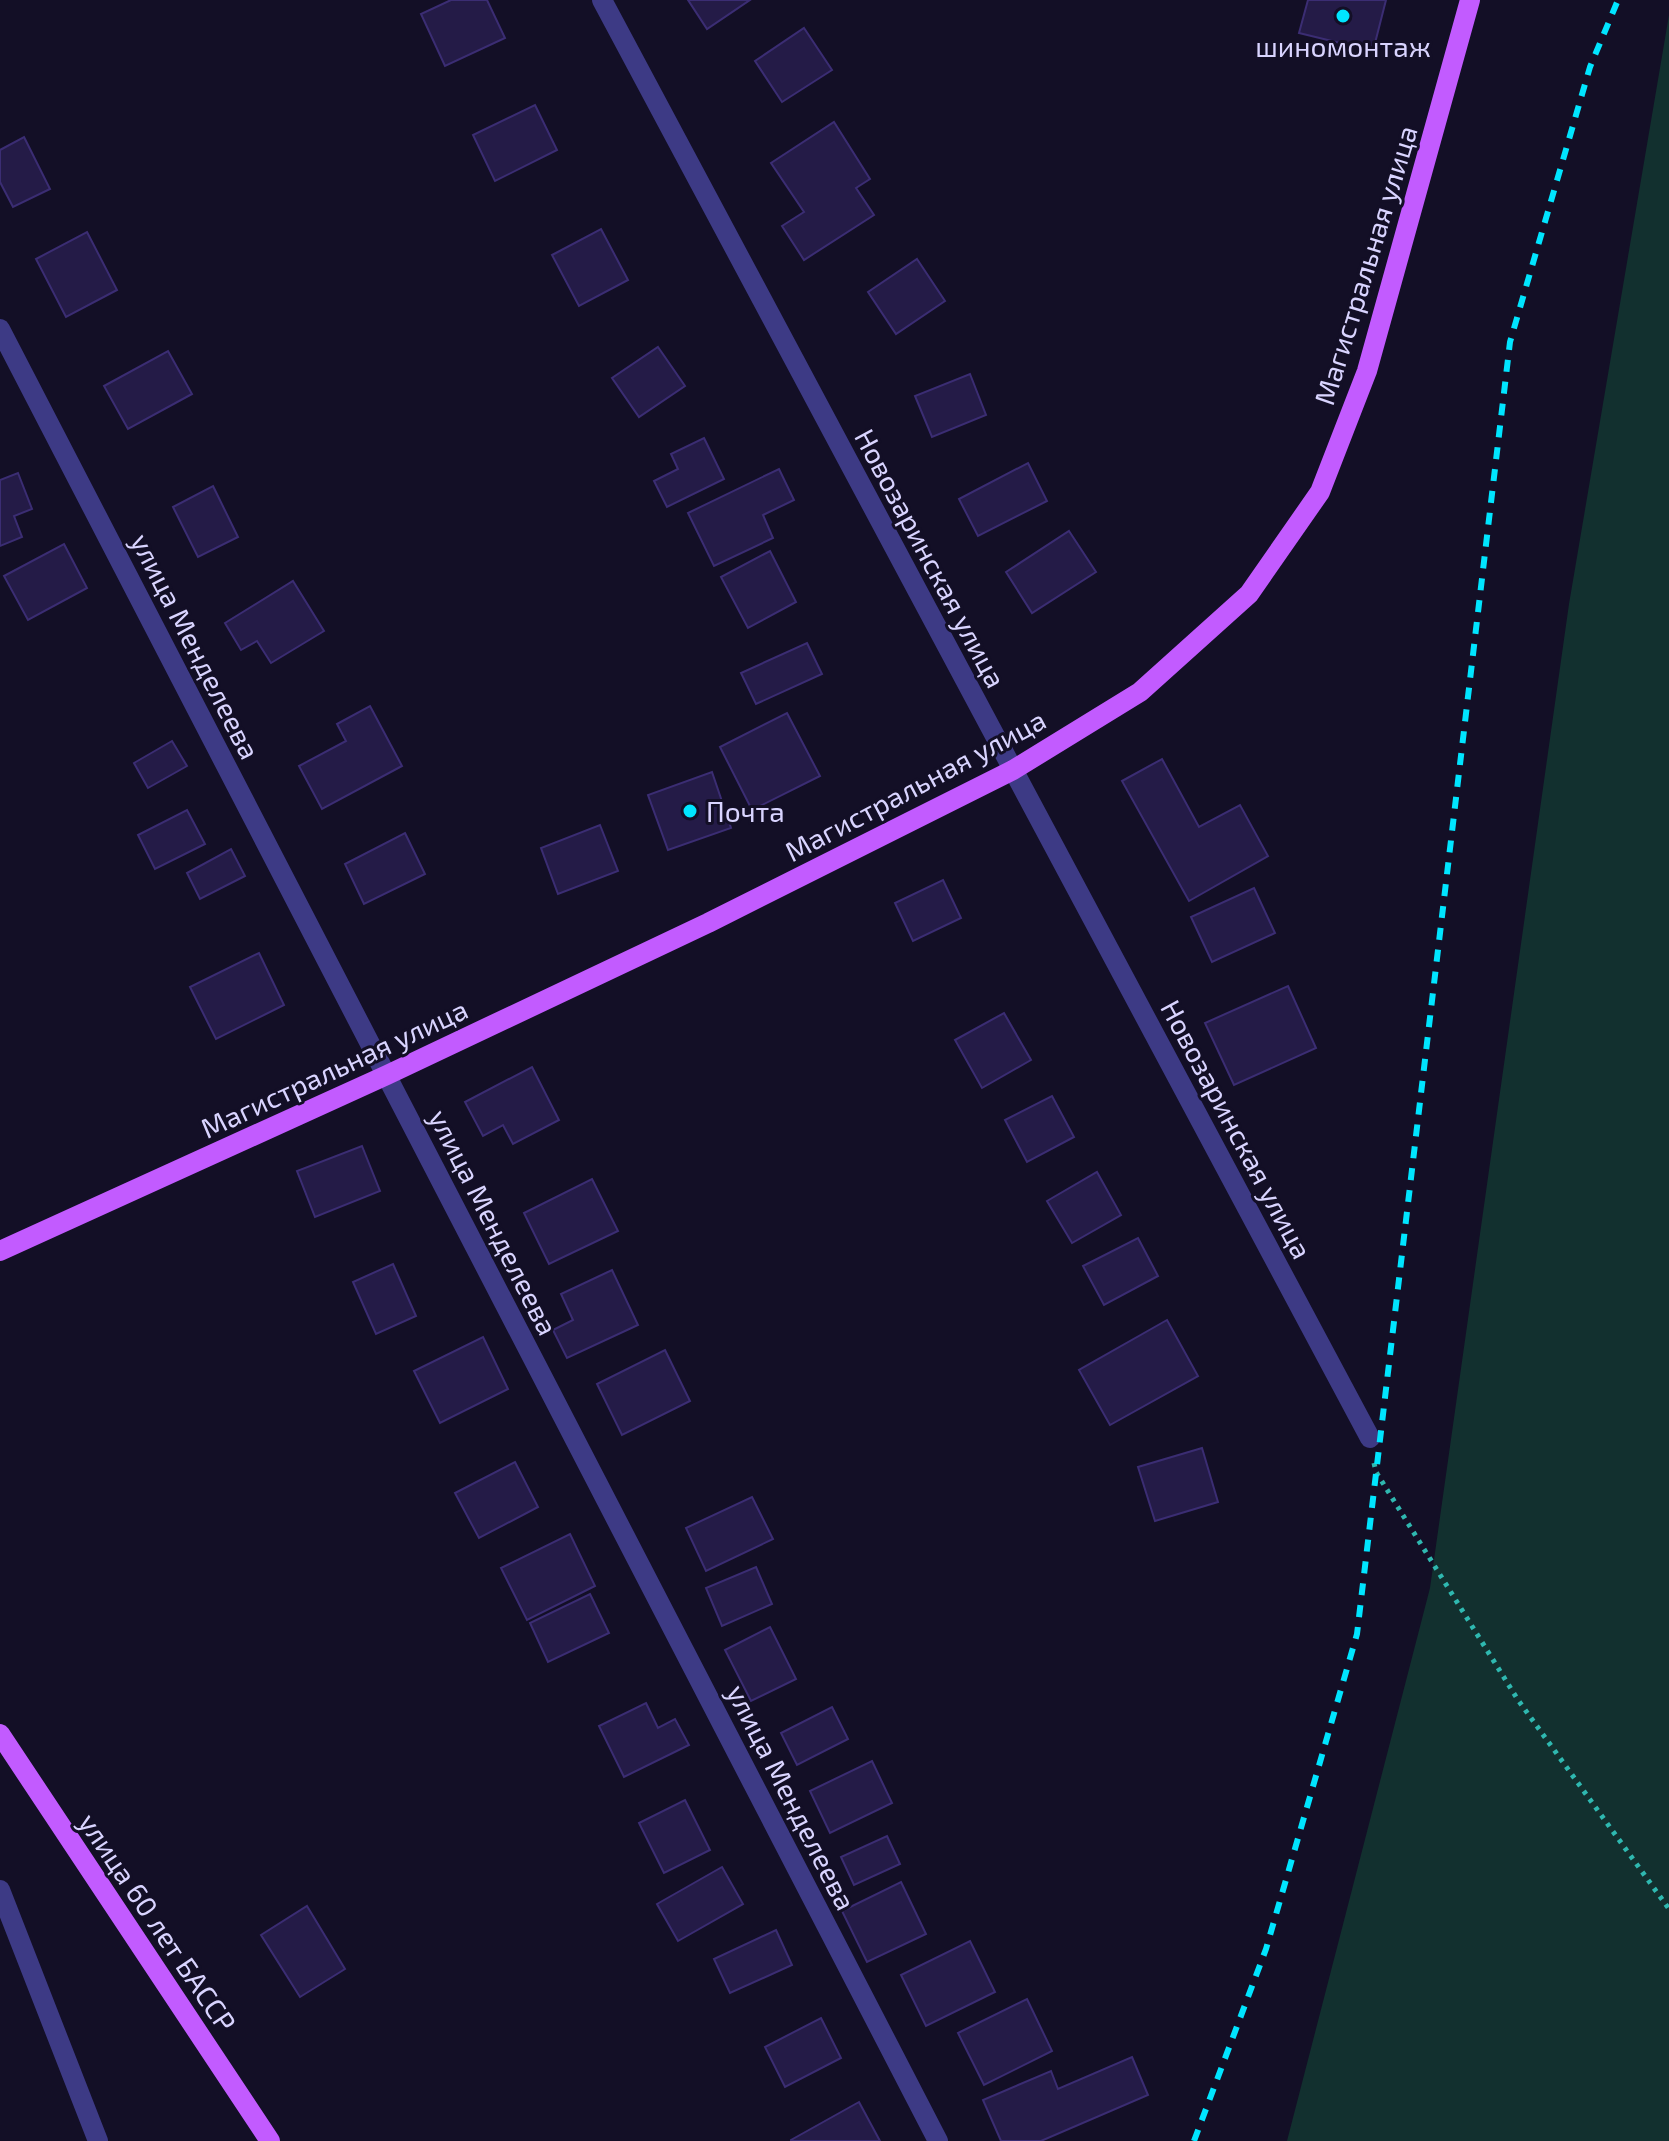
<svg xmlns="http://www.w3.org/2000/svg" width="1669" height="2141" viewBox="0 0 1669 2141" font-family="'Exo 2',sans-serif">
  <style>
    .green { fill: #12302f }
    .building { fill: #241b47; stroke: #3b2d73; stroke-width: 2 }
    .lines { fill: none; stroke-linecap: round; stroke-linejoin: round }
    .path { stroke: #2fb8b0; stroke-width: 5; stroke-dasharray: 4 6; stroke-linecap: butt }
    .minor { stroke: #3d3a85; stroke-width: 20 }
    .major { stroke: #c25bff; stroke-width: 20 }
    .rail { stroke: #00e5ff; stroke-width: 6; stroke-dasharray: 12 10; stroke-linecap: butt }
    .poi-dot { fill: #00e5ff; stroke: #130f26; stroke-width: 3 }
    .labels { text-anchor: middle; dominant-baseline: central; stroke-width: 6; stroke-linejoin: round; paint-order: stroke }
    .poi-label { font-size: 28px; fill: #d9d4ff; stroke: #130f26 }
    .street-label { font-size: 28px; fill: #d9d4ff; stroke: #130f26 }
  </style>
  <rect width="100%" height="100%" fill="#130f26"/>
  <polygon class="green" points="1669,15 1669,2141 1287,2141 1430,1588 1569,604"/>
  <g class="building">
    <polygon points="451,0 487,0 505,38 445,66 421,14"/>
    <polygon points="688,0 750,0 707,29"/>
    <polygon points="1308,0 1386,0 1373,51 1299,33"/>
    <polygon points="804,28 832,70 782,102 755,61"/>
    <polygon points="535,105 557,150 495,181 473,135"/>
    <polygon points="834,122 870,179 856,188 874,215 804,260 782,226 804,212 771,163"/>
    <polygon points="24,137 50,189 13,207 0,182 0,150"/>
    <polygon points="601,229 628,280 579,306 552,255"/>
    <polygon points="87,232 117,290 66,317 36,259"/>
    <polygon points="917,259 945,301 896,334 868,292"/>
    <polygon points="658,347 685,386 639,417 612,378"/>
    <polygon points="168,351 192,394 128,429 104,386"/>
    <polygon points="970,374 986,415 932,437 915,396"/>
    <polygon points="704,438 724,479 667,507 654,481 678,469 671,454"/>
    <polygon points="1028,463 1047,501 978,536 959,499"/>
    <polygon points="779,469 794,500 763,515 773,538 714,566 688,513"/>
    <polygon points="18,473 32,509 14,516 22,537 0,546 0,480"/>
    <polygon points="213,486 238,537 198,557 173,507"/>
    <polygon points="1069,531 1096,572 1032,613 1006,572"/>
    <polygon points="64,544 87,588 28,620 4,576"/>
    <polygon points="770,551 796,602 748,628 721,577"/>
    <polygon points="293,581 324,631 271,663 257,641 241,650 225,623"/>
    <polygon points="807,643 822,674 756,704 741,673"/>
    <polygon points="370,706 402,766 322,809 299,766 346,741 337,724"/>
    <polygon points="787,713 820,776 752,810 720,747"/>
    <polygon points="172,741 187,766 148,788 134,763"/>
    <polygon points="1162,759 1199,827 1240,805 1268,856 1189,901 1122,781"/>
    <polygon points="712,772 731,828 668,850 648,795"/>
    <polygon points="187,810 205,844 155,869 138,835"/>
    <polygon points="600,825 618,871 558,894 541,848"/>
    <polygon points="405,833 425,874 364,904 345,864"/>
    <polygon points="231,849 245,876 200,899 187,873"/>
    <polygon points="943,880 961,918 913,941 895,903"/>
    <polygon points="1254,888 1275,933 1212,962 1191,917"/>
    <polygon points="259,953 284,1005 216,1039 190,987"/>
    <polygon points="1288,986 1316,1048 1234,1085 1205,1023"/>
    <polygon points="1004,1013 1031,1060 982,1088 955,1040"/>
    <polygon points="532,1067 559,1120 513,1144 503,1125 483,1136 465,1102"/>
    <polygon points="1052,1096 1074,1137 1027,1162 1005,1120"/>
    <polygon points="362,1146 380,1191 315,1217 297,1171"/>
    <polygon points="1097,1172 1121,1215 1072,1243 1047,1201"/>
    <polygon points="592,1179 618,1231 549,1264 524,1213"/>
    <polygon points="1138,1238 1158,1276 1104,1305 1083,1266"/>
    <polygon points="393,1264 416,1316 376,1334 353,1282"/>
    <polygon points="612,1270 638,1325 567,1358 553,1330 573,1320 561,1294"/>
    <polygon points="1167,1320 1198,1376 1110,1425 1079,1370"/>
    <polygon points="483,1337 508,1389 440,1423 414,1371"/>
    <polygon points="665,1350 690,1401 622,1435 597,1384"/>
    <polygon points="1202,1448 1218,1502 1155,1521 1138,1467"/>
    <polygon points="515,1462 538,1507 479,1538 455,1493"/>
    <polygon points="752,1497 773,1539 706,1571 686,1528"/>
    <polygon points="570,1534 595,1586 527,1620 501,1568"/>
    <polygon points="756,1567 772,1604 722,1626 706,1588"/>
    <polygon points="590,1594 609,1633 548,1662 530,1623"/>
    <polygon points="770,1627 796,1679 751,1701 725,1650"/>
    <polygon points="646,1703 658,1728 675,1719 689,1745 624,1777 599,1726"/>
    <polygon points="832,1707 848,1739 797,1765 781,1733"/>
    <polygon points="872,1761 892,1803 830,1833 810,1791"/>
    <polygon points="685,1800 710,1850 664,1873 639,1823"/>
    <polygon points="887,1836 900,1864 854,1885 841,1857"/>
    <polygon points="722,1867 743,1904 678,1941 657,1904"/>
    <polygon points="901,1882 926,1934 867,1962 842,1911"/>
    <polygon points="307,1906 345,1969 300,1997 261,1935"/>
    <polygon points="776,1930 792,1965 730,1993 714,1959"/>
    <polygon points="970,1941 995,1992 926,2026 901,1975"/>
    <polygon points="1027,1999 1052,2051 984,2085 958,2033"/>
    <polygon points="821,2018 841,2058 785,2087 765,2047"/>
    <polygon points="1132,2057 1148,2095 1041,2141 1001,2141 983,2100 1051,2071 1058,2089"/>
    <polygon points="859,2102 880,2141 791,2141 791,2140"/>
  </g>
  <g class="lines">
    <polyline class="path" points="1374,1463 1376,1472 1518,1700 1669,1909"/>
    <g class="minor">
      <polyline points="602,0 1370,1438"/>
      <polyline points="0,329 938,2141"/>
      <polyline points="0,1890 98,2141"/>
    </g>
    <g class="major">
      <polyline points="0,1251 387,1075 708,923 1013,770 1140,692 1249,594 1320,492 1367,371 1470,0"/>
      <polyline points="0,1734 270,2141"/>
    </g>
    <polyline class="rail" points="1194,2141 1266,1949 1357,1634 1510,342 1590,67 1618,0"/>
  </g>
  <g class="poi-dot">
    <circle cx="1343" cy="16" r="8"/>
    <circle cx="690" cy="811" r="8"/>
  </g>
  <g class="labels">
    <g class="poi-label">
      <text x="1343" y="46">шиномонтаж</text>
      <text x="706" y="811" text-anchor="start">Почта</text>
    </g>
    <g class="street-label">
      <text transform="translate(1365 265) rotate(-73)">Магистральная улица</text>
      <text transform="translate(931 558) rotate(62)">Новозаринская улица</text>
      <text transform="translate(196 646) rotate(63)">улица Менделеева</text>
      <text transform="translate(915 785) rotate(-28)">Магистральная улица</text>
      <text transform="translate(334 1068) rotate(-25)">Магистральная улица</text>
      <text transform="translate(1237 1129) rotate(62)">Новозаринская улица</text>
      <text transform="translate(494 1222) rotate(63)">улица Менделеева</text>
      <text transform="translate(792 1797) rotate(63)">улица Менделеева</text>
      <text transform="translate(158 1922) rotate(56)">улица 60 лет БАССР</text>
    </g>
  </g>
</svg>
